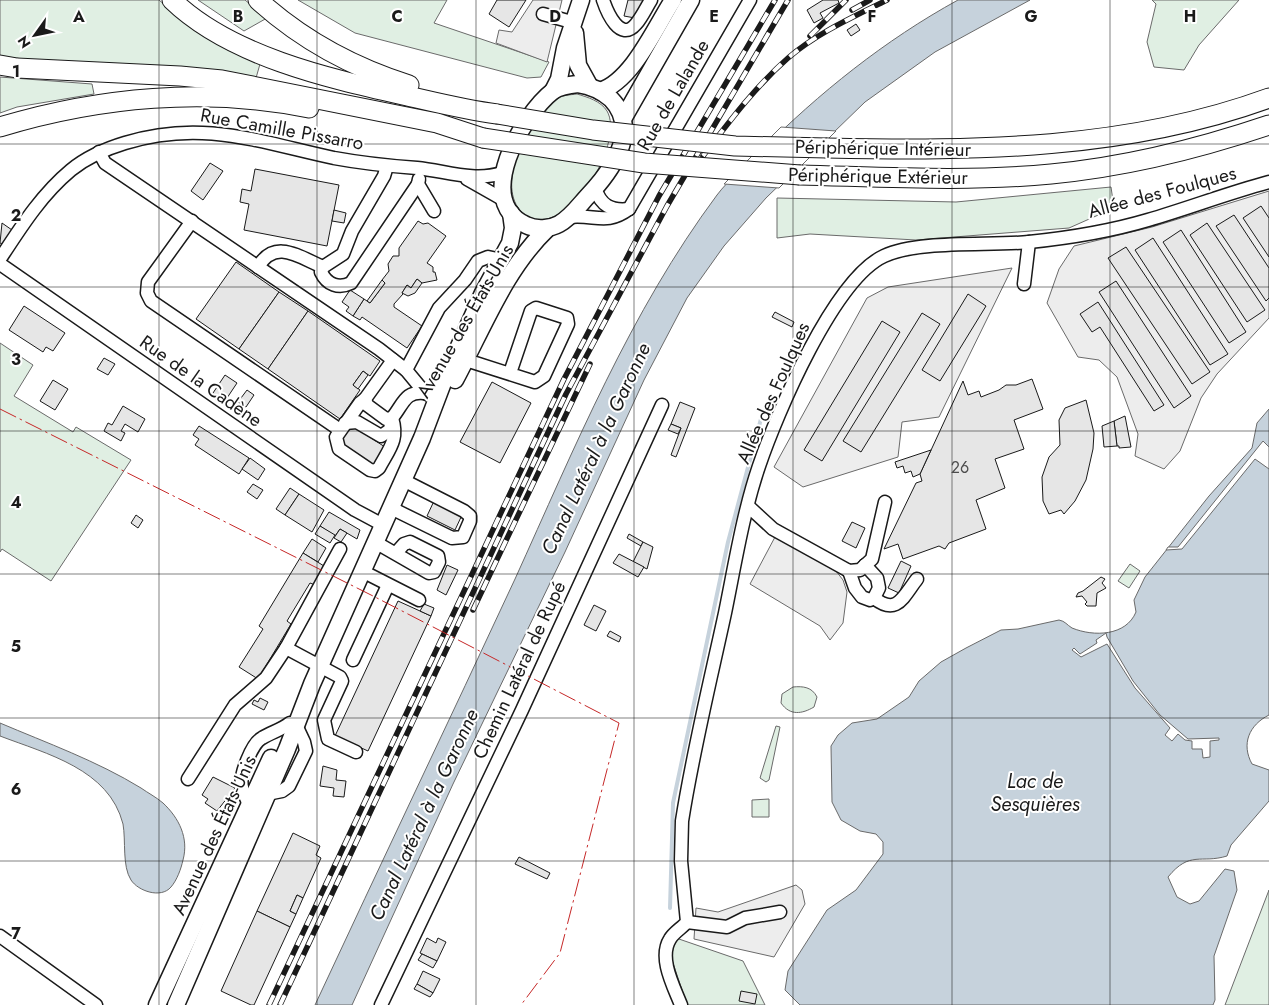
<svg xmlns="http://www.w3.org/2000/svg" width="1269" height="1005" viewBox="0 0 1269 1005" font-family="Jost,sans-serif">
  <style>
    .green { fill: #e0efe3; stroke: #6a6a6a }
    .parking { fill: #ededed; stroke: #6a6a6a }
    .water { fill: #c6d2dc; stroke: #6a6a6a }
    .pier { fill: #fff; stroke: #6a6a6a }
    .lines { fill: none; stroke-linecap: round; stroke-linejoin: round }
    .stream { stroke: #c6d2dc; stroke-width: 4 }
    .building { fill: #e6e6e6; stroke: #1a1a1a }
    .minor-casing { stroke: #1a1a1a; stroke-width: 15 }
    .major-casing { stroke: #1a1a1a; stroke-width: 19 }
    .highway-casing { stroke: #1a1a1a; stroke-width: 21 }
    .minor { stroke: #fff; stroke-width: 12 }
    .major { stroke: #fff; stroke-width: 16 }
    .highway { stroke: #fff; stroke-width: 19 }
    .rail-casing { stroke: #1a1a1a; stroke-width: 5.5 }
    .rail { stroke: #fff; stroke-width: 4; stroke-dasharray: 11; stroke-linecap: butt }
    .highway-bridge-casing { stroke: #1a1a1a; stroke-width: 21; stroke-linecap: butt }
    .highway-bridge { stroke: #fff; stroke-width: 19 }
    .power { stroke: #c62828; stroke-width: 1; stroke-dasharray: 18 4 2.5 4; stroke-linecap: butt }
    .grid { fill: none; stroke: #1a1a1a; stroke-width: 1; stroke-opacity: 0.55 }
    .labels { text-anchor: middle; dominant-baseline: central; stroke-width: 4; stroke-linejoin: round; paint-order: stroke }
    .number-label { font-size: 16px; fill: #4d4d4d }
    .street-label { font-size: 19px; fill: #1a1a1a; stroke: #fff }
    .water-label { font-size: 20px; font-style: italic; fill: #1a1a1a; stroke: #fff }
    .grid-label { font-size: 16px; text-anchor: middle; font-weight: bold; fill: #1a1a1a; stroke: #fff; stroke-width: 4; stroke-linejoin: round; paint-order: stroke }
  </style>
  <rect width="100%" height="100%" fill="#fff"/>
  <g class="green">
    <path d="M0,0H159C189,27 225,47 260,64L256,78L0,57Z"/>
    <polygon points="198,0 245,0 267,18 244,31"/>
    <polygon points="298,0 447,0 434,23 549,62 541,77 527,78 355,33"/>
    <polygon points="1152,0 1239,0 1199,45 1184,70 1154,67 1147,42 1156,4"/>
    <polygon points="0,77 92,84 94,94 17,107 0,113"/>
    <path d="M577,94C587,97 601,101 607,111C627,145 559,252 520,210C496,183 529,116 555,99C561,95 570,95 577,94Z"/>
    <polygon points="1111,187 1114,208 1069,228 916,240 810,234 777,238 777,198 956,202"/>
    <polygon points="0,343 33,365 14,396 73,432 76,427 131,460 51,581 2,549 0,552"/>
    <polygon points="1130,564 1140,571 1129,588 1118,581"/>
    <path d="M793,687C803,686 812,687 817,697L814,707C802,714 790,716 781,703L782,694Z"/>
    <polygon points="776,726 780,727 769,780 766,782 760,778"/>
    <polygon points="769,799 769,817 752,817 752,800"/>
    <polygon points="1269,890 1269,1005 1225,1005"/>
    <polygon points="676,938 743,961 765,1005 687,1005 671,957"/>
  </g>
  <g class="parking">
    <polygon points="533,0 562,0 547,62 496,43 499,30 512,32"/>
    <polygon points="1269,191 1269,318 1217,374 1201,398 1180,451 1164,469 1135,456 1138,434 1117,377 1099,360 1078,357 1047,303 1059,269 1074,246 1152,227"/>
    <polygon points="1012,268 939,417 902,422 898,457 803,487 774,467 867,298 888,287"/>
    <polygon points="775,537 836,571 843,580 847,592 843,623 830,640 820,626 750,584"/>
    <polygon points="796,885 802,890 805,904 774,957 694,939 696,908 718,912"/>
  </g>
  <g class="water">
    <path d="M958,0H1030L935,52L865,102L766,198L724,246L687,298L644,380L565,552L453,784L352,1005H315C381,863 449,721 515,579C575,447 630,312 717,195C729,179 746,166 760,152C819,93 885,40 958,0Z"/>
    <path d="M1269,409V715C1249,725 1241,744 1252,764L1269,770V801L1231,845L1227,856C1201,864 1190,850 1168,877L1177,897L1190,904L1199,901L1225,869L1234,871L1237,890L1214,956L1215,1000L1213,1005H800L785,990L788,971L827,910L856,890L883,854V842L876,834L860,831L841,820L832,802L831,746L838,735L852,723L877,719L909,697L919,681L941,662L966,648L1001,630L1018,629L1059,620C1065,621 1067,625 1072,628C1094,637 1126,636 1136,612L1134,600L1145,577L1209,496L1252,448L1257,423Z"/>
    <path d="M0,723C47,743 97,761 141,788C148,793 156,797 163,803C179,818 189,838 183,860C181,869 177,880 171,887C161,899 138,891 131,880C122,866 126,841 123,824C109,769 47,754 0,736Z"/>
  </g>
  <g class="pier">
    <polygon points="781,127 836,131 779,188 724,184"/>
    <polygon points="1263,441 1269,447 1269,469 1255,459 1182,549 1166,550 1168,547 1178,547"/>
    <polygon points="1106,633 1107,637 1133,681 1160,715 1188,739 1219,738 1219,740 1210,741 1210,757 1203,758 1202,749 1192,749 1192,741 1185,740 1178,734 1172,741 1165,735 1170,728 1135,688 1107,644 1081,657 1072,650 1074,648 1080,654 1097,643 1096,640"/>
  </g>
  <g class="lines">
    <polyline class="stream" points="670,908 673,803 728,542 762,415"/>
  </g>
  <g class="building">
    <polygon points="497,0 526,0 509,27 489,14"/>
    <polygon points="628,0 646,0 635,18 624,16"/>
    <polygon points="823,0 838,0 839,3 820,13 823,18 814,23 807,10"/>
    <polygon points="856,24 860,30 851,36 847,30"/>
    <polygon points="210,163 223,171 203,200 191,191"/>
    <polygon points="255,169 339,185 327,246 244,230 249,204 240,202 242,189 251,191"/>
    <polygon points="1261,206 1269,218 1269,257 1243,218"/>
    <polygon points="334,210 346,213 344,223 332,221"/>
    <polygon points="1234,215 1269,268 1269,298 1266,301 1216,226"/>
    <polygon points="418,221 423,224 428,223 446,236 427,263 433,267 433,272 435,272 437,280 422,283 417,279 411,288 407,285 402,293 403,294 394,304 394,307 422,326 407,348 362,317 360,320 353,316 364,299 370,303 385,283 382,280 389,271 388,264 393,256 399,256 399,248"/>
    <polygon points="2,223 12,230 2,244 0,243"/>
    <polygon points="1207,223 1265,310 1247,322 1190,235"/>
    <polygon points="1181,230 1246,332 1229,343 1163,242"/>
    <polygon points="1153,238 1228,354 1210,365 1135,250"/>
    <polygon points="1126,247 1210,372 1192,384 1108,258"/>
    <polygon points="236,262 279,292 239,349 196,319"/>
    <polygon points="417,279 422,283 415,293 408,296 402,293 407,285 411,288"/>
    <polygon points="382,280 385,283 370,303 367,301"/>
    <polygon points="1116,281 1191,396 1174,408 1099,292"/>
    <polygon points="350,290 364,299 353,316 346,311 349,307 342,302"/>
    <polygon points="279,292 308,311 268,369 239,349"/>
    <polygon points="968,294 986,306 940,381 922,370"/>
    <polygon points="1098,302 1164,405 1154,411 1100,327 1092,332 1080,314"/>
    <polygon points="24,306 65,333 53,351 46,347 43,352 9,330"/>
    <polygon points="308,311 380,361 370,376 363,371 353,385 360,390 340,419 268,369"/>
    <polygon points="775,312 794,322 792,327 772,317"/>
    <polygon points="922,313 940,324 861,452 843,441"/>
    <polygon points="882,321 900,332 822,461 804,450"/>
    <polygon points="104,358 115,364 108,375 97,369"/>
    <polygon points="363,371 368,375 358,389 353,385"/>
    <polygon points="225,375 237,383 223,404 211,396"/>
    <polygon points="1032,379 1043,409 1014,420 1024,449 995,459 1005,488 976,500 986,529 949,543 945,549 939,546 903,559 898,544 884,549 916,483 922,481 920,474 963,381 968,395 979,391 981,397 999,390 1006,385 1016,385"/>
    <polygon points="53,380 68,389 55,410 40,401"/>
    <polygon points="492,382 531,403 500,463 460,442"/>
    <polygon points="247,390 254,395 246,407 238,402"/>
    <polygon points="1086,400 1094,433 1093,449 1086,480 1075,501 1064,514 1061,510 1049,514 1043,501 1042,477 1049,457 1060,445 1059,420 1065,408"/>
    <polygon points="680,402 695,408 676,457 671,455 681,428 671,424"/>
    <polygon points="123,406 145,419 138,432 125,424 121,431 125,433 121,441 104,431 108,423 112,425"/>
    <polygon points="1125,416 1131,447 1119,448 1119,446 1117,446 1114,421"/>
    <polygon points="1114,421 1117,446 1104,447 1102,426"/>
    <polygon points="671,424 681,428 678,434 668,430"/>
    <polygon points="351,425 385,447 373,467 341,445 340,440"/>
    <polygon points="199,426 249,458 239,474 195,445 199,439 193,435"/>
    <polygon points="931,450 920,474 913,477 911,471 905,473 903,466 897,468 895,462"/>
    <polygon points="250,458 265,469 258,480 242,469"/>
    <polygon points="253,484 263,490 257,499 247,492"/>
    <polygon points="290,488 299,494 285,515 276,509"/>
    <polygon points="299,494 324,510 312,532 285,515"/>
    <polygon points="434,501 462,515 455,530 427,516"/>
    <polygon points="329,512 360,530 357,539 340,529 335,536 320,526"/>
    <polygon points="136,515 143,520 138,528 131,523"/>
    <polygon points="852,522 865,528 856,548 842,541"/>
    <polygon points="320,526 335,535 330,543 315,534"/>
    <polygon points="340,529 347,533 341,542 334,538"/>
    <polygon points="629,534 643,542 641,546 627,538"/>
    <polygon points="312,539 326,548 318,562 303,553"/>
    <polygon points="643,542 653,547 647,569 633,562"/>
    <polygon points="303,553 324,566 315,585 310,583 287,621 291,624 258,679 239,667 263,629 259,626"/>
    <polygon points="619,554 644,567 638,577 613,563"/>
    <polygon points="901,561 911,566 899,593 888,588"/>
    <polygon points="447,565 458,570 446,595 437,590"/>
    <polygon points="1101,577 1105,579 1102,583 1106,588 1097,593 1096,606 1087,606 1085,604 1087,602 1082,596 1076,597 1078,593 1083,591"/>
    <polygon points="398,601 431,616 368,751 335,736"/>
    <polygon points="424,604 434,608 431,616 420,611"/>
    <polygon points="594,605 606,611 596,631 584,625"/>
    <polygon points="610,631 621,637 619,642 607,636"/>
    <polygon points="260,698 268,702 264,710 252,704 254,700 258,702"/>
    <polygon points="323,766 337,770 336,780 346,781 344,797 333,796 334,788 320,786"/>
    <polygon points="213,777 235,788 217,811 205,803 208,799 202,795"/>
    <polygon points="293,833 320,846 316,855 321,858 303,898 297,895 290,911 296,914 290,927 257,911"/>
    <polygon points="519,857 550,873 547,879 515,864"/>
    <polygon points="297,895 303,898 296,914 290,911"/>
    <polygon points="257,911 290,927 254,1005 251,1005 221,991"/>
    <polygon points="427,938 436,943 438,938 446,942 437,961 420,953"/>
    <polygon points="422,954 437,961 433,968 418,960"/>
    <polygon points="423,971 440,979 433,993 417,984"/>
    <polygon points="417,984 433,993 430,997 414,989"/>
    <polygon points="741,991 757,994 755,1004 739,1001"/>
  </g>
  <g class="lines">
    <defs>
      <g id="minor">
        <path d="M603,0C607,12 620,43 636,24C642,17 646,8 651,0"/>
        <polyline points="543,14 575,23"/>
        <polyline points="99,152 105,163 379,349 406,370 425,393 437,399"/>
        <path d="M387,166L384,176L352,231L343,254L323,267L321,272C327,285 339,289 351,283L418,184"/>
        <polyline points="419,179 418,184 434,211"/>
        <polyline points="467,179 504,200"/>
        <path d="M595,188C601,206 611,211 629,209"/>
        <path d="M569,217C595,214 606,226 629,209L750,0"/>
        <polyline points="192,221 148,282 147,293 151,301 340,430"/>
        <path d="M0,259C21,227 41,195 71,170C87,157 105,149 125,143C202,119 259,142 334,158C361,163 389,166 417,168C446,171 474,182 502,173"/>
        <polyline points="0,264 355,510 383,525"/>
        <path d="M258,267C275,238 299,257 323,267"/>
        <polyline points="1024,284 1029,242"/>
        <path d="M393,360L365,399L367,405L386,419L392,418C403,405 405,390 425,393"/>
        <polyline points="466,360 535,382 544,376 568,324 567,318 536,308 531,311 510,373"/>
        <polyline points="406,370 439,308 465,280 478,261 488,257 502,260"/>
        <path d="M365,399L360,403L336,437L339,449L370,470L375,471L379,468C389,449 399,440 392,418"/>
        <polyline points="345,423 357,422 381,436 390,430 392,418"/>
        <polyline points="748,506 773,529 849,571 860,570 872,559 885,502"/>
        <polyline points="391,508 452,538 463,537 470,521 470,516 464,511 403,480"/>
        <polyline points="375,542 429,573 434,572 439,562 438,556 410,542 404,544 396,553"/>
        <polyline points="362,571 419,600"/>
        <polyline points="849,571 855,588 862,597 870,600 874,598 879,588 877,578 865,565"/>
        <path d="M874,598C897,616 903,597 917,579"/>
        <polyline points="286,648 340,677 342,681 324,720 328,739 356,752"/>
        <polyline points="353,660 388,585"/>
        <polyline points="188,779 235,705 266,678 286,648 340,549"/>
        <polyline points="267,794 282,791 289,786 306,751 304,742 296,725"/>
        <path d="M249,805C247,799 243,793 242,787C239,776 252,743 262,738C272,732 281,730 290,723"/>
        <polyline points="687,922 727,927 745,918 780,912"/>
        <polyline points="0,936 96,1005"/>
        <polyline points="381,1005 522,710 662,405"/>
        <path d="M681,1005C674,987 658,958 670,939C674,932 682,928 687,922L681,861L682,821C693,751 710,682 725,613C735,564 743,513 759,466C777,413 834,279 884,256C918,240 989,246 1029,242C1068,238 1111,231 1148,220C1189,208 1228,193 1269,182"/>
      </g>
      <g id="major">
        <polyline points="575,33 578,65 589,85"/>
        <path d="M578,84C591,86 601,90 611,99C642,131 610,173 586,198C578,207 570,218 559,224C550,229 536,230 526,225C473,201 522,115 553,91C560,86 569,85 578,84Z"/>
        <polyline points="553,91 559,79 565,48 581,0"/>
        <path d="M600,91C632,81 655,28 673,0"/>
        <polyline points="623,119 691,0"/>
        <path d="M455,380C483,328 505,269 548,228"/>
        <polyline points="157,1005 271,758"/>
        <polyline points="176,1005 287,749 312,684 422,438 444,380 483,293 510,243 513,228 511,213"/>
      </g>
      <g id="highway">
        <path d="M172,0C230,56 327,78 403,95C434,102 465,110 497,114"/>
        <path d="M258,0C302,40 352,67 409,85"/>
        <polyline points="0,65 17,68 180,76 222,80 437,123 483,138"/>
        <path d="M0,127C99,97 207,87 309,108"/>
        <path d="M827,148C977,151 1127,150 1269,98"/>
        <path d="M800,175C884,177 968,182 1051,174C1126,167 1198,149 1269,125"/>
      </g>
    </defs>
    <use href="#minor" class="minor-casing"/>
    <use href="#major" class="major-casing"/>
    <use href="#highway" class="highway-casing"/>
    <use href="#minor" class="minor"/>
    <use href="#major" class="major"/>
    <use href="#highway" class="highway"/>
    <defs>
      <g id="rail">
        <polyline points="852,10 870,0"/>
        <polyline points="810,36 846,0"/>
        <path d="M703,156C729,122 755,87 788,58C817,33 853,17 887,0"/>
        <polyline points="473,610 590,364"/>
        <polyline points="269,1005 564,379 659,196 775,0"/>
        <polyline points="280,1005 566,394 667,206 788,0"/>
      </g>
    </defs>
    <use href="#rail" class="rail-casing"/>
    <use href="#rail" class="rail"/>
    <defs>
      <g id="highway-bridge">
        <polyline points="497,114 593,130 735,146 827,148"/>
        <polyline points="483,138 644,163 800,175"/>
      </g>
    </defs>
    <use href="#highway-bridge" class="highway-bridge-casing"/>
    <use href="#highway-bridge" class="highway-bridge"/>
    <polyline class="power" points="0,409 375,597 619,723 560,953 521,1005"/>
  </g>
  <path class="grid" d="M159,0V1005M317,0V1005M476,0V1005M634,0V1005M793,0V1005M952,0V1005M1110,0V1005M0,144H1269M0,287H1269M0,431H1269M0,574H1269M0,718H1269M0,861H1269"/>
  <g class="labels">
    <g class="number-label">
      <text x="960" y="467">26</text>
    </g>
    <g class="street-label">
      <text transform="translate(673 95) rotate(-60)">Rue de Lalande</text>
      <text transform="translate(282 129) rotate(10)">Rue Camille Pissarro</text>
      <text transform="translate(883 148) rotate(1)">Périphérique Intérieur</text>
      <text transform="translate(878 176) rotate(1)">Périphérique Extérieur</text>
      <text transform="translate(1162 192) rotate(-15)">Allée des Foulques</text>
      <text transform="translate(465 321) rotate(-60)">Avenue des États-Unis</text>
      <text transform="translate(201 381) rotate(35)">Rue de la Cadène</text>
      <text transform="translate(773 393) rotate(-66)">Allée des Foulques</text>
      <text transform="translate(519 670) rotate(-65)">Chemin Latéral de Rupé</text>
      <text transform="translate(214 835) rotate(-65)">Avenue des États-Unis</text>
    </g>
    <g class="water-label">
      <text transform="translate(596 449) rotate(-65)">Canal Latéral à la Garonne</text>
      <text x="1035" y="781">Lac de<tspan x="1035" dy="23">Sesquières</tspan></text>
      <text transform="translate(424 815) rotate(-65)">Canal Latéral à la Garonne</text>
    </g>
  </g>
  <g class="grid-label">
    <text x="79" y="22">A</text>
    <text x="238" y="22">B</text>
    <text x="397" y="22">C</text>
    <text x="555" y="22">D</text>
    <text x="714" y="22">E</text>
    <text x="872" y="22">F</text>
    <text x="1031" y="22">G</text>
    <text x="1190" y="22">H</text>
    <text x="16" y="77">1</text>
    <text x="16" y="221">2</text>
    <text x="16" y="365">3</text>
    <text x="16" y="508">4</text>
    <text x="16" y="652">5</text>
    <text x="16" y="795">6</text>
    <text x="16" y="939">7</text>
  </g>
  <g transform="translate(35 35) rotate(237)" stroke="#ffffff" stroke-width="4" paint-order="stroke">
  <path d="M0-4L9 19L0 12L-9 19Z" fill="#1a1a1a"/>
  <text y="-8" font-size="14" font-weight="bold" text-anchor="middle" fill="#1a1a1a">N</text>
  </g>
</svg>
